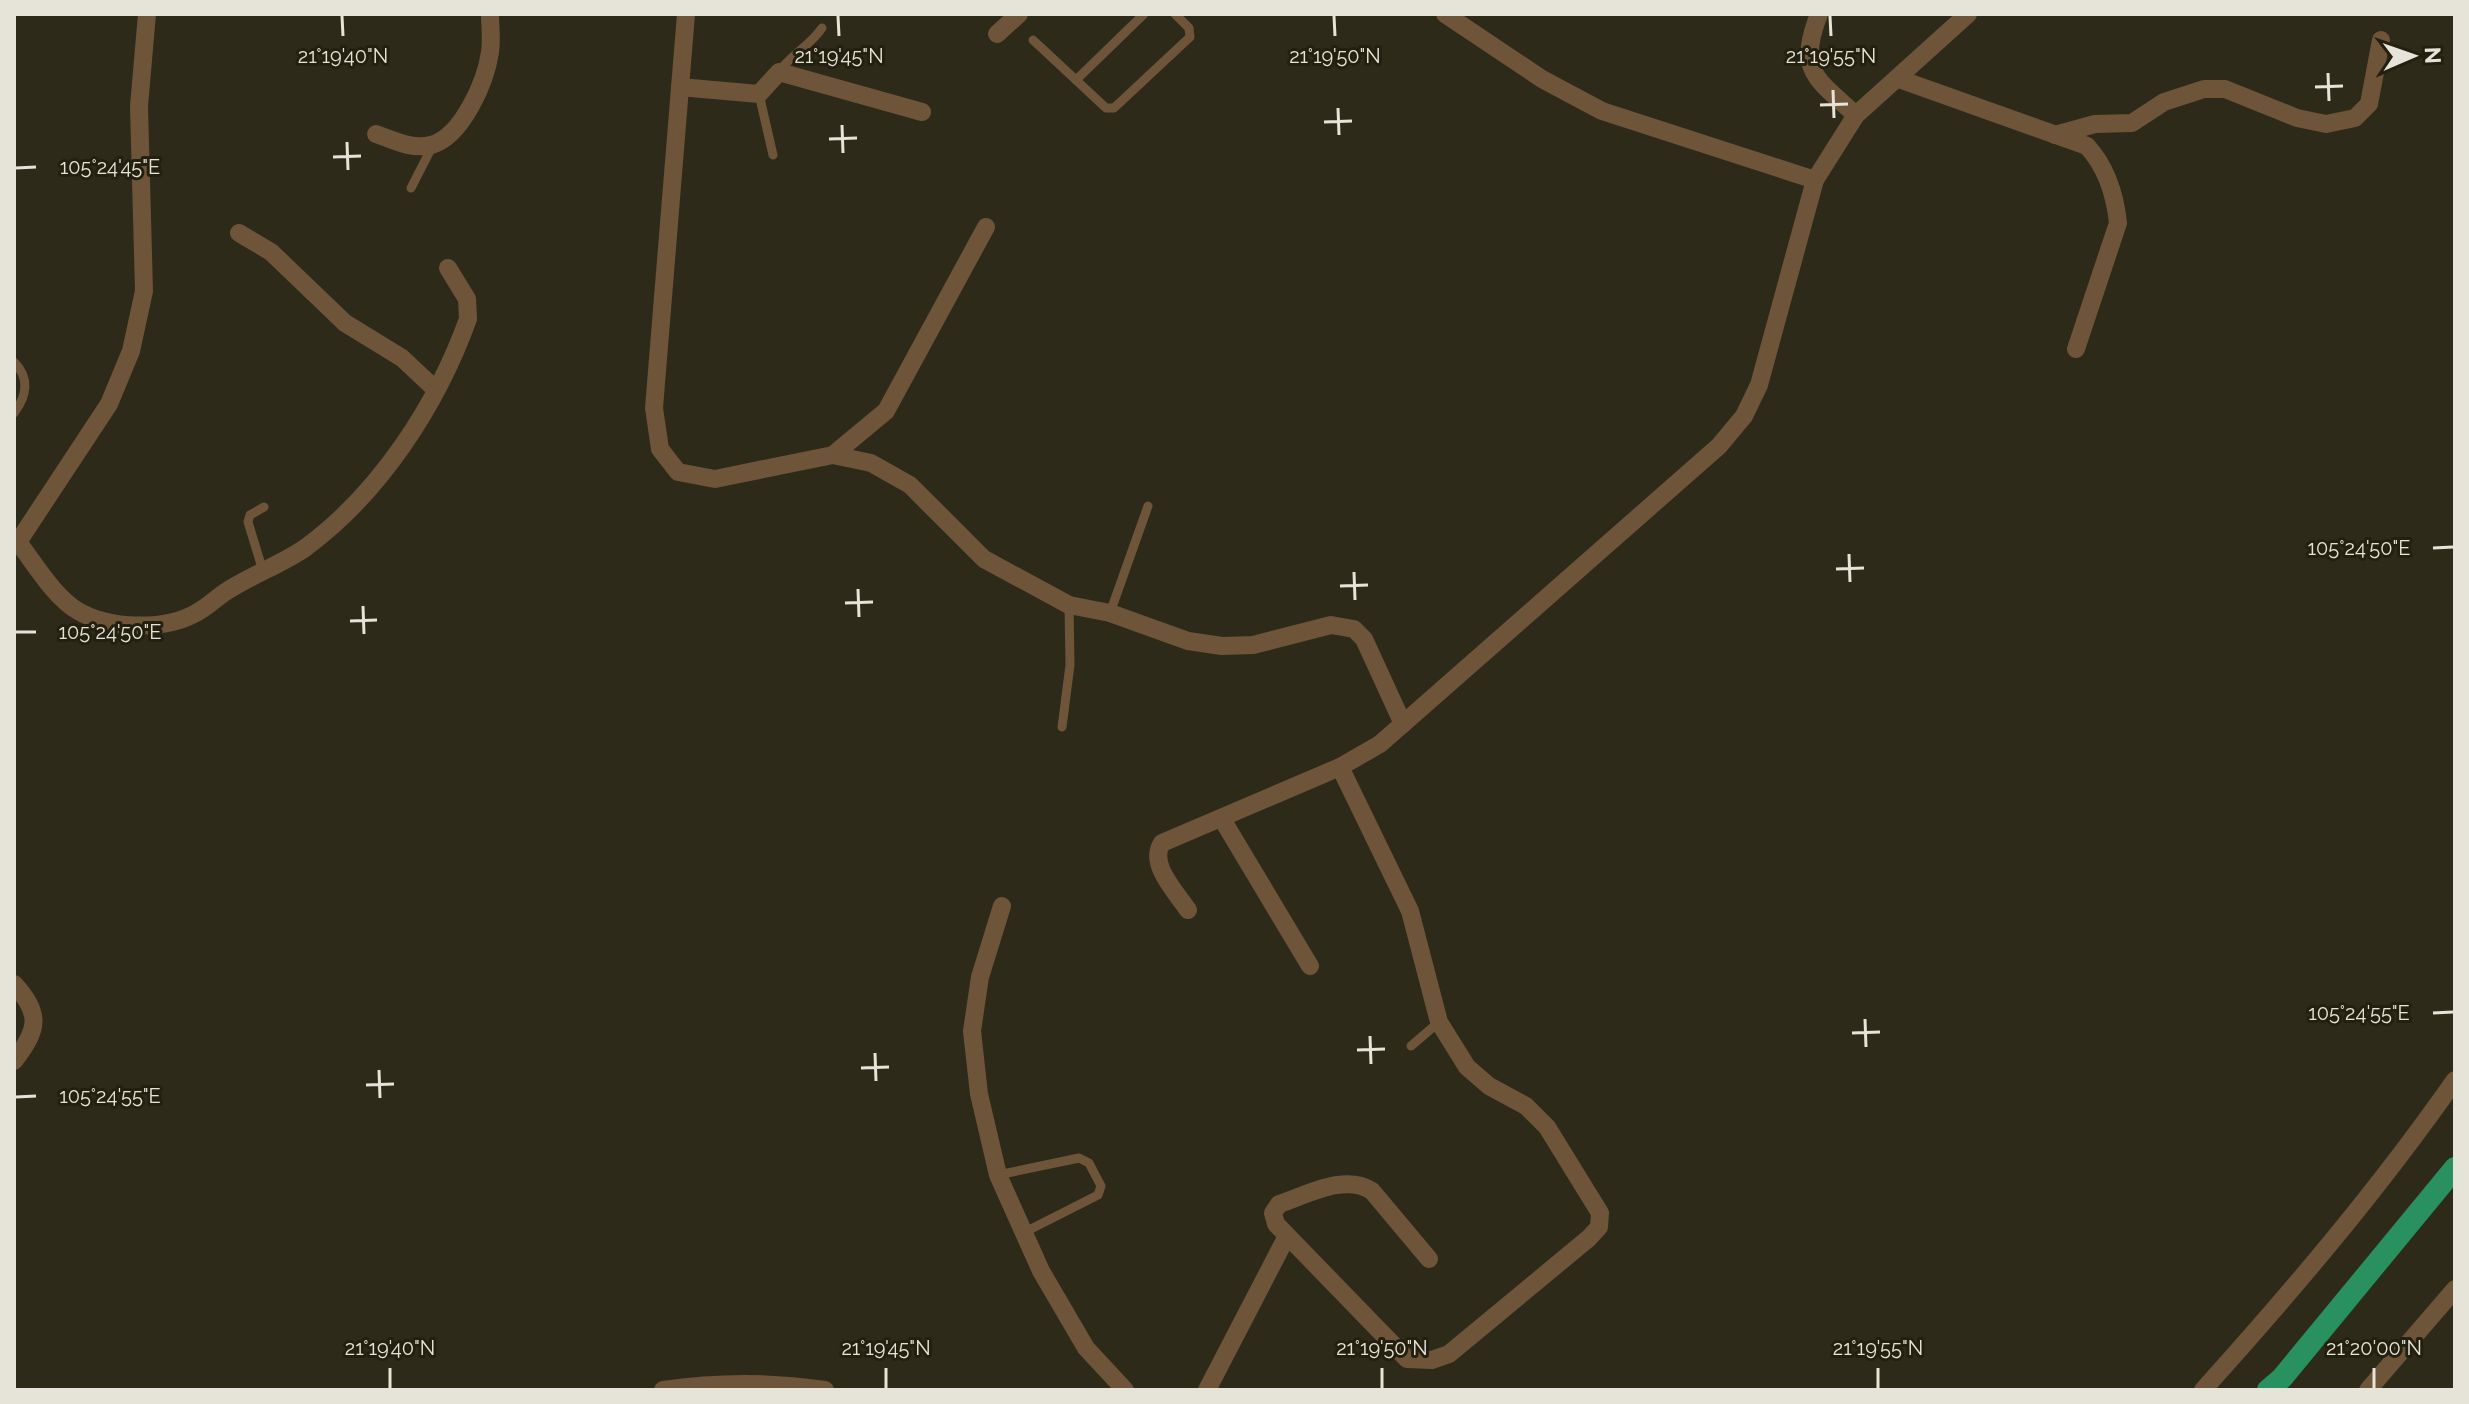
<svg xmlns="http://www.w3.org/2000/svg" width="2469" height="1404" viewBox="0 0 2469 1404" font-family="Raleway,sans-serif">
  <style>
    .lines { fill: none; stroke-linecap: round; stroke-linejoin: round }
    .canal { stroke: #299060; stroke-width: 22 }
    .service { stroke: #6e5438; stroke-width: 9 }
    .minor { stroke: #6e5438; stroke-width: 18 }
    .ticks { fill: none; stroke: #e6e4d9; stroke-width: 3 }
    .ticks-label { font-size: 20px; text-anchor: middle; fill: #e6e4d9; stroke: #242010; stroke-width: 6; stroke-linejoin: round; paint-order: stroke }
  </style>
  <rect width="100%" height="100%" fill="#2d2a19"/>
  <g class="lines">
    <polyline class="canal" points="2268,1390 2282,1378 2455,1168"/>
    <g class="service">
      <polyline points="1033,40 1106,108 1114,108 1190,37 1189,28 1175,14"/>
      <path d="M779,72C789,56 810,46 822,28"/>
      <polyline points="1076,80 1144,14"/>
      <polyline points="759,94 773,155"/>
      <polyline points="411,188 433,145"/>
      <path d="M14,362C30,378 27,396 14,413"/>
      <polyline points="263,571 248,522 250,515 264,507"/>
      <polyline points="1110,613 1148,506"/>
      <polyline points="1062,727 1070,665 1069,605"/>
      <polyline points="1411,1046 1439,1022"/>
      <polyline points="998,1175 1079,1158 1089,1163 1101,1186 1098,1195 1023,1233"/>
    </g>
    <g class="minor">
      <polyline points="686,14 654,408 660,449 678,472 715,479 833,455 886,411 986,227"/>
      <polyline points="1445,14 1542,79 1602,111 1815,180"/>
      <path d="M1819,14C1797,71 1815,78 1856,115"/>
      <polyline points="997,34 1019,14"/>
      <path d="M1899,79L2087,146C2107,168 2115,194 2118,223L2076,349"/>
      <polyline points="680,87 759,94 779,72 922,112"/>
      <path d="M376,134C393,140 412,150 431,145C462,137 486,81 490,52C492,40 490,26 490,14"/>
      <polyline points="2055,135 2095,124 2132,123 2164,102 2204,89 2225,89 2297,118 2326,124 2355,118 2369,104 2381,40"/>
      <polyline points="239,233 271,252 345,323 402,358 435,389"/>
      <polyline points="833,455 871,463 910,485 984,559 1069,605 1110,613 1188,641 1222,646 1253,645 1331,625 1354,629 1364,639 1403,724"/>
      <polyline points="14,537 18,542 109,404 131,351 144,291 139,106 147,14"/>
      <path d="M18,542C35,564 54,597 78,611C109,629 164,631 196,613C208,607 218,596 230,589C254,574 282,564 305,548C380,493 437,405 468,319L467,299L448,268"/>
      <polyline points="1222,819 1310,966"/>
      <polyline points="1002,906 980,977 972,1031 979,1094 998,1175 1041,1271 1086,1348 1125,1390"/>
      <path d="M1188,910C1176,892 1148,864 1162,843L1340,767"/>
      <path d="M14,984C42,1014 38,1030 14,1061"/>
      <path d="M1429,1259L1372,1191C1345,1173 1307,1195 1279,1204L1273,1213L1276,1224L1407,1359L1432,1360L1449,1354L1589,1238L1599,1227L1600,1213L1547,1127L1526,1106L1489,1086L1467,1067L1439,1022L1410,911L1340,767L1380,744L1719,446L1744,416L1759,385L1815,180L1856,115L1968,14"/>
      <path d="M663,1390C717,1382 771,1382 825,1390"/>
      <polyline points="1207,1390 1287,1236"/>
      <path d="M2203,1390C2293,1290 2378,1190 2455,1080"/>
      <polyline points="2368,1390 2455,1289"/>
    </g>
  </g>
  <path class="ticks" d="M342,16L343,36M838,16L839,36M1334,16L1335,36M1830,16L1831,36M2328,73L2329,101M2315,87L2343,86M1833,90L1834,118M1820,105L1848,104M1338,108L1339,135M1324,122L1352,121M842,125L843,153M829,139L857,138M347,142L348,170M333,157L361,156M16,168L36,167M2433,548L2453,547M1849,554L1850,582M1836,569L1864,568M1354,572L1355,600M1340,586L1368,585M858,589L859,617M845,603L873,602M363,606L364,634M350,621L377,620M16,632H36M2433,1013L2453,1012M1865,1019L1866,1047M1852,1033L1880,1032M1370,1036L1371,1064M1357,1050L1385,1049M875,1053L876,1081M861,1068L889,1067M379,1070L380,1098M366,1085L394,1084M16,1097L36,1096M390,1368V1388M886,1368V1388M1382,1368V1388M1878,1368V1388M2374,1368V1388"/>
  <g class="ticks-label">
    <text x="343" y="63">21°19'40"N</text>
    <text x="839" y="63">21°19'45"N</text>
    <text x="1335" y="63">21°19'50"N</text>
    <text x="1831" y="63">21°19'55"N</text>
    <text x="110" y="174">105°24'45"E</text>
    <text x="2359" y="555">105°24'50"E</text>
    <text x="110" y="639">105°24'50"E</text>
    <text x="2359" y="1020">105°24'55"E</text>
    <text x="110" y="1103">105°24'55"E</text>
    <text x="390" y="1355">21°19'40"N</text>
    <text x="886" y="1355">21°19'45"N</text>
    <text x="1382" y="1355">21°19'50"N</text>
    <text x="1878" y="1355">21°19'55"N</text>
    <text x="2374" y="1355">21°20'00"N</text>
  </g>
  <rect width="2469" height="1404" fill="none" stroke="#e6e4d9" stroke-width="32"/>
  <g transform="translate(2413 56) rotate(88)" stroke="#242010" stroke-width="6" paint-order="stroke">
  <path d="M0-6L14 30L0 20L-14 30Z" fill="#e6e4d9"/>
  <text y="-12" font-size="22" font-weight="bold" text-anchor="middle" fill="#e6e4d9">N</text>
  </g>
</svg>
